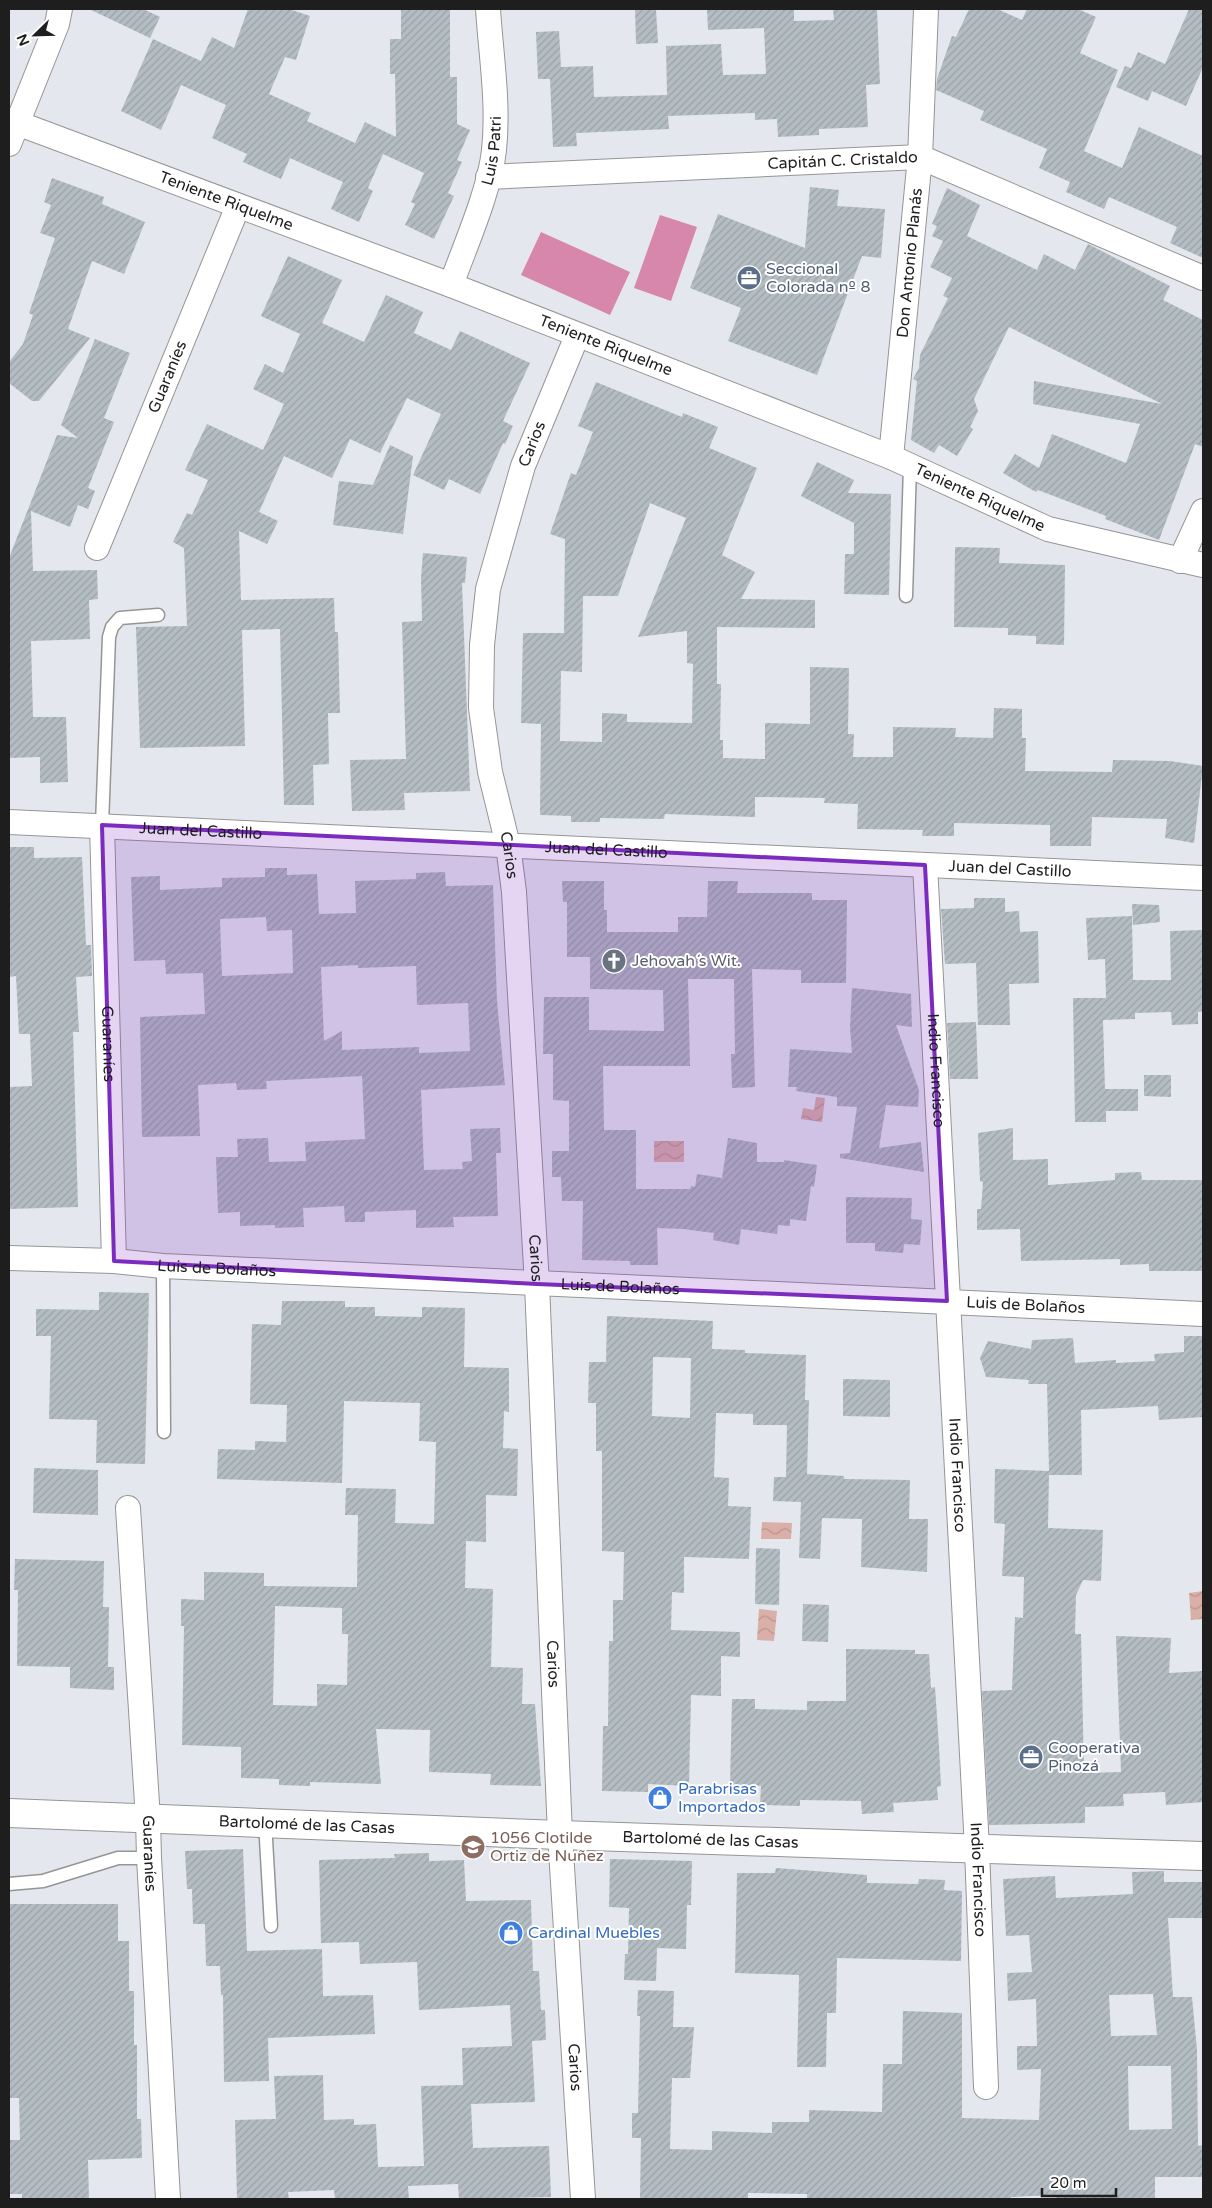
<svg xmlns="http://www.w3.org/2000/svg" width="1212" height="2208" viewBox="0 0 1212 2208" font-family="'Varela Round',sans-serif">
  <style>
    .pitch { fill: #d887ac }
    .water { fill: url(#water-waves) }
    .building { fill: url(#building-hatch); fill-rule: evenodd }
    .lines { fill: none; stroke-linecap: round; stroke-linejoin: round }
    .service-casing { stroke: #959595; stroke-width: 15 }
    .minor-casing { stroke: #959595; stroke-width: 26 }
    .tertiary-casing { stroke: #959595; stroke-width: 30 }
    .service { stroke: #fff; stroke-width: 12 }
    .minor { stroke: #fff; stroke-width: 24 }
    .tertiary { stroke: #fff; stroke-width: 28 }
    .marked { fill: #7b2cbf; fill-opacity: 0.2; stroke: #7b2cbf; stroke-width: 4; stroke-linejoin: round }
    .labels { text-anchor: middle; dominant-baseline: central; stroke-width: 4; stroke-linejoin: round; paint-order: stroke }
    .street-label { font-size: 16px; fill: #1e1e1e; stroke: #fff }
    .service-label { font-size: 16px; fill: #4e5e75; stroke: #fff; text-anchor: start }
    .worship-label { font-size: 16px; fill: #5b616d; stroke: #fff; text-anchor: start }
    .shop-label { font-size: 16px; fill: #366cbe; stroke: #fff; text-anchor: start }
    .education-label { font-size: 16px; fill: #785e54; stroke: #fff; text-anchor: start }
  </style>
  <defs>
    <pattern id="water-waves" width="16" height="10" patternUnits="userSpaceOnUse" patternTransform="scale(1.25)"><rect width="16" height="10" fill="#d9afa7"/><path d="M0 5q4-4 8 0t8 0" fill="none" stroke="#ba968f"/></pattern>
    <pattern id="building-hatch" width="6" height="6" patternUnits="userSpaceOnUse" patternTransform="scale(1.25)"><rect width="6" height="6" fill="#b4bdc2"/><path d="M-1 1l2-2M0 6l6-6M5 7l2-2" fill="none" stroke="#9aa2a6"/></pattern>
  </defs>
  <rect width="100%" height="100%" fill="#e4e8ee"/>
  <g class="pitch">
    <polygon points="660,215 697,227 671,301 634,288"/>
    <polygon points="541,232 630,272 610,315 521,275"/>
  </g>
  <g class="water">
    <polygon points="816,1097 825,1098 822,1122 801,1119 803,1108 814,1110"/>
    <rect x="654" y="1141" width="30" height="21"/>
    <polygon points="762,1522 792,1523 791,1539 761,1539"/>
    <polygon points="1203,1591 1203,1619 1191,1620 1189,1593"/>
    <polygon points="759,1609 777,1611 774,1641 757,1640"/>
  </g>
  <g class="building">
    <polygon points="89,9 143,9 160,17 150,38"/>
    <polygon points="248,9 289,9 310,16 296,60 285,57 269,94 311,113 307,121 355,143 365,122 396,137 395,74 390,74 390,39 401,39 401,9 450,9 450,77 457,77 457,124 470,130 457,160 462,162 448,193 454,196 434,239 405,225 415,204 411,202 424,173 383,154 368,188 373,191 359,222 331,209 343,182 290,158 281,179 243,162 247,154 212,138 226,105 181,85 161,130 121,111 153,39 201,61 212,37 234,48"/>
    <polygon points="635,9 656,9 658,43 636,44"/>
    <polygon points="707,9 794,9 794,21 834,20 833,9 877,9 880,84 866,85 868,127 819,129 819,135 778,137 777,119 755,120 755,113 668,116 669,129 576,133 577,146 553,147 550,79 538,79 536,32 559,31 561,67 593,66 594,97 667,95 666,46 721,44 723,75 766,74 764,28 708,30"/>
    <polygon points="969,9 997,9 1022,20 1027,9 1078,9 1096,17 1080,53 1118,70 1084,151 1122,168 1139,127 1203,156 1203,258 1170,243 1177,227 1109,197 1104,209 1066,192 1070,182 1039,168 1047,149 980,120 984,111 936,90 937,79 952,36 956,37"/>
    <polygon points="1189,9 1203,9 1203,67 1186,106 1152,91 1148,101 1116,87 1125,66 1131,68 1138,52 1165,64"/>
    <polygon points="52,178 104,197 102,204 145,222 124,274 92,261 68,329 90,338 39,401 32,401 9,383 9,362 23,344 33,315 29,313 55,238 40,233 51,205 44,202"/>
    <polygon points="810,187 839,190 837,206 885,209 881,258 862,256 817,375 728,341 741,308 690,288 718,214 805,248"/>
    <polygon points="947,188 980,205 967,236 1037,270 1044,254 1075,270 1088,244 1170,286 1163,300 1203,320 1203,447 1195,444 1159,540 1105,519 1106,516 1038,490 1036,492 1003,473 1015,454 1039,468 1052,434 1126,463 1140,424 1033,404 1034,381 1162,404 1009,327 974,399 978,411 970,427 973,429 957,456 939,445 934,453 911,440 917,381 913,379 919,368 920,355 948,298 943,296 952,278 930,267 943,241 932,236 937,226 932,224"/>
    <polygon points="288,256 342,280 322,323 364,342 386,295 423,312 414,333 451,350 460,331 530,363 503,421 513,426 505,444 503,443 480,494 449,479 444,490 413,475 441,414 407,398 380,453 350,439 332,478 284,456 259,512 278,521 267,544 239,531 241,600 334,598 335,632 338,632 340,713 328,713 329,764 313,765 314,805 284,805 280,629 242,630 245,746 140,748 136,627 187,626 184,548 173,542 187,513 192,515 208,480 185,470 207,424 263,450 284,404 253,389 265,364 283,373 300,334 261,316"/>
    <polygon points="95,339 130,353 104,418 114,422 88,488 95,491 88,509 78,505 70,527 31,511 33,571 97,570 98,599 89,600 90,639 31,641 33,717 66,717 68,782 40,783 40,757 9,758 9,558 57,435 78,438 61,425"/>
    <path d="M596,382L682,417L683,413L718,427L709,448L757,468L722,555L755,572L741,599L815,600V628L717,627V684H721L720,740H723V758L765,759V723L810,724V667L849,668L848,734H854L853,757H893V727L956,728L955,737L993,738L994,708L1022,709V738H1026L1025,771L1112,772L1113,760L1170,761L1203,766L1194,843L1165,838L1167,819L1092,817L1091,846H1050V825L954,823V836H922L923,830L857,829L858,804L824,803L825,798L755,797V817L665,814L664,819L600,818V822H571V816L540,815L541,724L521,723L523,633H564L565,539L550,534L571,473L576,475L593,432L578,426ZM650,503L686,518L638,637L687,631V663L693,664L692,723L627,722V714L602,713V742L560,741L561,671L582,672L583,596H618Z"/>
    <polygon points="390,445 413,456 403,534 333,525 339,481 373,485"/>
    <polygon points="817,462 854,480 848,493 891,494 889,595 844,594 845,554 854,554 854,523 801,496"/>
    <polygon points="955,547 1000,548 999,563 1065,565 1064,645 1036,644 1036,636 1008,635 1008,628 954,627"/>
    <polygon points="423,553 467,557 465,583 462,583 470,791 404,793 405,810 352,811 350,760 406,759 402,622 422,621 421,578"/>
    <polygon points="9,847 34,847 34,858 82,857 86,945 91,945 92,976 76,977 79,1032 73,1032 78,1207 9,1209 9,1087 32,1086 30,1034 19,1034 16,976 9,977"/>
    <path d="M265,868H287V875L317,874L319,914L356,913L355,881L416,879V873L445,872L446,886L493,885L497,1001L505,1085L421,1090L424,1170L463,1169L462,1162L472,1161L470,1129L500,1128L501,1153H496L498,1216L453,1217L454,1227L416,1228V1210L365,1212V1222H345L344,1206L303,1208L304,1227L275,1228V1225L240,1226V1212L218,1213L216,1157H238L237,1139L268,1138L269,1162L306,1161L305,1142L365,1139L362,1076L266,1081L267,1089L237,1090L236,1083L198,1085L200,1136L142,1137L140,1017L205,1014L203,973L166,974L165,960L134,961L131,877L160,876V890L222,887V878L265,877ZM266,917L267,931L292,930L293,973L222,976L220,919ZM358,965V968L416,966L417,1005L468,1003L470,1051L419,1053V1047L342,1050V1031L324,1041L321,967Z"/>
    <polygon points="562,881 604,881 604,910 607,910 607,932 678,932 678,917 707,917 708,881 738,881 737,893 812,893 812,900 847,900 846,983 801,983 801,970 752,969 755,1087 732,1088 731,1054 735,1054 734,979 688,979 690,1066 603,1066 604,1130 636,1130 636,1189 690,1189 691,1186 695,1187 697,1174 722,1178 728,1138 757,1143 757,1162 784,1162 784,1160 817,1165 814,1187 811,1186 806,1221 790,1219 790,1226 778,1225 777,1234 741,1229 739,1245 713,1240 714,1233 683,1229 657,1228 658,1265 630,1265 630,1261 582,1260 583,1201 562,1201 561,1177 552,1177 552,1151 569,1151 569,1101 553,1100 553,1054 543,1054 544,997 589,997 589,1030 664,1031 663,990 590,989 590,957 567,957 567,902 563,902"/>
    <polygon points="974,898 1005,898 1005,912 1019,911 1020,932 1038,931 1039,983 1009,984 1010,1025 978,1025 976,963 945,964 941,909 974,908"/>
    <polygon points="1132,904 1159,905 1160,922 1133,925"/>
    <polygon points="1132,916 1133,980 1171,980 1170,931 1203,930 1203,1011 1198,1012 1198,1024 1172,1025 1171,1012 1135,1013 1135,1019 1103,1020 1105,1089 1138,1089 1138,1111 1106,1111 1106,1122 1075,1122 1073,998 1106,998 1105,959 1088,960 1086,918"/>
    <polygon points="852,988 911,994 912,1027 896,1025 919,1090 918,1107 886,1105 879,1148 921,1142 924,1172 840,1158 840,1154 850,1153 857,1107 837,1106 837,1097 796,1091 797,1087 788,1087 790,1049 852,1053 850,1027"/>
    <polygon points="976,1022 978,1079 950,1079 947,1023"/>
    <polygon points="1144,1075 1171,1075 1171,1097 1144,1096"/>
    <polygon points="1013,1128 1013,1160 1048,1159 1048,1185 1115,1180 1115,1173 1141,1172 1142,1180 1203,1180 1203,1271 1149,1271 1149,1264 1120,1265 1120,1259 1021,1261 1020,1229 977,1230 977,1209 981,1209 983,1182 980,1181 978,1133"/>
    <polygon points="846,1197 912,1198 911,1219 922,1220 920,1245 904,1244 903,1253 875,1251 875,1243 846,1243"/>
    <polygon points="99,1292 149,1293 145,1464 96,1463 97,1420 49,1419 51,1336 36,1336 36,1309 99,1310"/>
    <path d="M282,1301H345V1307H375V1316L422,1317V1307L465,1308L464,1367L509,1368V1412L504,1411L503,1448L518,1449L517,1496L486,1495V1542L466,1541L465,1588L493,1589L491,1667L523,1668L522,1704H535L541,1786L490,1785L491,1774L429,1772L430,1730L376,1729L381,1784L310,1782V1786L279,1785V1779L241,1778V1747L182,1745L184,1626H181V1599L204,1600V1572L264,1573V1586L357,1587L358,1515H345L346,1488L396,1489L395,1523L434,1524L436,1442L419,1441L420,1403L344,1401L342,1483L217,1479L218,1449L255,1450V1441L286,1442L287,1405L250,1404L252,1324L281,1325ZM275,1606L342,1608V1634H348L347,1685L317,1684V1706L273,1705Z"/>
    <path d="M607,1316L713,1321L712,1349L745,1350V1353L806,1355L805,1400H809L807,1474L844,1476V1479L910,1480L909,1519H928L927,1572L861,1567L862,1519L822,1518L820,1559L799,1558L801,1502L773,1501L774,1477H786L787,1425H753V1414L716,1413L714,1477L729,1478L728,1506L751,1507L749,1559L684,1557V1593L672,1592L671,1630L740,1632V1657L721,1656V1696L691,1695L689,1786L648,1784V1792L602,1791L603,1726H608L609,1641H613V1600H623L624,1552L602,1551V1451H596V1403H588L589,1362H606ZM653,1357L691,1358L690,1418L652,1416Z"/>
    <polygon points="1184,1336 1203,1336 1203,1417 1159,1420 1158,1406 1081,1410 1082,1475 1049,1475 1048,1528 1103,1530 1101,1581 1083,1580 1076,1595 1075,1634 1081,1634 1084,1773 1121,1772 1116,1636 1171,1638 1169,1673 1203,1671 1203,1802 1166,1805 1165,1792 1123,1794 1124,1806 1085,1807 1085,1823 989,1825 982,1691 1012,1690 1015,1617 1023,1618 1024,1577 1002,1576 1005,1524 994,1523 995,1469 1049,1471 1047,1384 1028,1384 1029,1380 986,1377 980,1358 988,1341 1031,1349 1032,1340 1073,1338 1075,1363 1116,1360 1116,1363 1155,1361 1154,1354 1184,1352"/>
    <polygon points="843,1379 890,1380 890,1417 843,1416"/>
    <polygon points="34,1468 98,1470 98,1515 33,1513"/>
    <polygon points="756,1548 780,1549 779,1605 755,1604"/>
    <polygon points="15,1559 104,1561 103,1607 109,1607 108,1667 114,1667 114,1690 70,1688 70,1667 17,1666 18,1590 14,1590"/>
    <polygon points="803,1604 829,1605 828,1642 802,1641"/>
    <polygon points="846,1649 915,1650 915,1654 929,1654 931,1688 935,1687 939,1747 941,1786 937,1787 938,1800 893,1803 894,1812 862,1814 861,1801 800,1800 800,1806 760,1805 761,1786 730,1785 732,1699 755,1699 755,1709 807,1710 807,1701 846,1701"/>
    <polygon points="243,1849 247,1951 322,1949 323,1996 373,1995 375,2034 268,2038 269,2081 224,2082 223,1995 221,1995 220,1966 206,1966 205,1924 193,1924 192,1889 187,1889 185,1851"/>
    <polygon points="429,1853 429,1861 464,1860 466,1901 531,1900 533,1971 539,1971 541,2010 545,2010 546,2040 532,2041 535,2102 471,2104 473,2148 549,2146 551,2197 459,2199 458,2184 408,2186 409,2199 335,2199 334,2190 288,2192 289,2199 237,2199 235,2120 276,2119 274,2076 323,2075 324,2120 354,2119 354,2125 376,2124 378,2167 424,2166 421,2086 463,2085 462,2048 512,2046 510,2005 419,2010 417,1962 360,1964 359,1942 321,1943 319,1860 395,1858 394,1854"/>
    <polygon points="610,1859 692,1861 691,1905 687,1905 686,1949 657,1948 656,1981 624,1980 625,1954 628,1954 629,1908 609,1907"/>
    <polygon points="776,1868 867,1875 867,1883 918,1884 919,1879 945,1880 944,1890 962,1891 961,1961 837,1958 836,2013 827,2013 826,2067 797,2067 799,1975 735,1973 737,1873 775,1873"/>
    <path d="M1164,1871V1882H1203V1918H1168L1173,1997H1192L1197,2050L1198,2146L1203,2145V2177H1155V2199H1057L1056,2195L1011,2197V2199H807V2194L748,2193V2199H640L641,2138H632V2113H638L640,2016H637L638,1990L674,1991L673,2027H694L690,2078H672L670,2149L712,2150V2131L772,2133V2122H809V2110L882,2112L883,2064H902L903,2011L962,2013V2118L1039,2120L1041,2069L1017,2070V2046H1037L1036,1999L1008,2001L1007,1973L1032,1972L1029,1935L1006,1936L1003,1879L1055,1876L1056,1898L1133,1894L1132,1872ZM1153,1994L1157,2035L1111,2036L1109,1995ZM1128,2066H1171L1172,2129L1129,2130Z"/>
    <polygon points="9,1904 118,1904 118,1941 129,1941 129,1991 134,1991 134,2045 137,2045 137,2119 141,2119 142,2158 88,2160 89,2199 22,2199 22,2194 9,2194 9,2140 20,2140 19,2098 9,2098"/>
  </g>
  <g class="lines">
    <defs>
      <g id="service">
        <polyline points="906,596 910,466"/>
        <polyline points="102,825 109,637 112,627 120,618 158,615"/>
        <polyline points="163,1266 164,1432"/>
        <polyline points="265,1822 271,1926"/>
        <polyline points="9,1884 43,1881 118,1858 149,1858"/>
      </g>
      <g id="minor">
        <path id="s1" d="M9,120L451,285L891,457L1048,529L1203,565"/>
        <polyline points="9,144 57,24 60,9"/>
        <path id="s2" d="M488,177L920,157L1203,278"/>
        <path id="s3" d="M451,285C465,246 490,190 494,150C499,104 491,55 488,9"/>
        <path id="s4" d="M577,336L523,466L488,589L482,645L481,708L490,772L508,845L514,892L537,1284L560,1835L583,2199"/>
        <path id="s5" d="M891,457L920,157L926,9"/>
        <path id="s6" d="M97,548L238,206"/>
        <polyline points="1180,561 1203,511"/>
        <path id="s7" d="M9,822L1203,878"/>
        <path id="s8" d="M102,825L114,1261"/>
        <path id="s9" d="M925,865L977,1849L986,2087"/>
        <path id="s10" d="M9,1258L114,1261L163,1266C510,1283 856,1296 1203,1314"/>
        <path id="s11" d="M128,1508L148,1819L149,1858L168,2199"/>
      </g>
      <g id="tertiary">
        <path id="s12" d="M9,1813L560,1835L1203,1856"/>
      </g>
    </defs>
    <use href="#service" class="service-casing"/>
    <use href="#minor" class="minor-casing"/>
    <use href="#tertiary" class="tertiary-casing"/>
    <use href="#service" class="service"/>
    <use href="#minor" class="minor"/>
    <use href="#tertiary" class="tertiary"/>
  </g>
  <path class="marked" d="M102,825L925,865L947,1301L537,1284L114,1261Z"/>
  <defs>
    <symbol id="office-disc" viewBox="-11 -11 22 22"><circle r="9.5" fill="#5c6f8a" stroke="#fff"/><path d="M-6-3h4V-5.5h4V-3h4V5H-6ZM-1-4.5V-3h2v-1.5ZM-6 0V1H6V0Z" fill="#fff"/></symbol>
    <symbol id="church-disc" viewBox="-11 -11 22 22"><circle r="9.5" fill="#6b7280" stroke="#fff"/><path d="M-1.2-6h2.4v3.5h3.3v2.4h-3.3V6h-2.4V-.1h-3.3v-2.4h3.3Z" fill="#fff"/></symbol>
    <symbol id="shop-disc" viewBox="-11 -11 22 22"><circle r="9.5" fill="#3f7fe0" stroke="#fff"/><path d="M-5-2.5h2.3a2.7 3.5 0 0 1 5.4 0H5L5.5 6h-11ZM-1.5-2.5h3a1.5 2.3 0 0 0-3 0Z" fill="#fff"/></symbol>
    <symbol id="school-disc" viewBox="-11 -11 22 22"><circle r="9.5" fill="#8d6e63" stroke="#fff"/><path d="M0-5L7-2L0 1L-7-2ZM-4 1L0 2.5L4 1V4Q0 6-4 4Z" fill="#fff"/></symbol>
  </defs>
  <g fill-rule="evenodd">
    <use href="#office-disc" x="735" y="264" width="28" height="28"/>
    <use href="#church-disc" x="600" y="947" width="28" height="28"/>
    <use href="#office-disc" x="1017" y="1743" width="28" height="28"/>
    <use href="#shop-disc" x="646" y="1784" width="28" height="28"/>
    <use href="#school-disc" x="459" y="1833" width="28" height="28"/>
    <use href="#shop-disc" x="497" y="1919" width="28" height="28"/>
  </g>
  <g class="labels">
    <g class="street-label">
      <text stroke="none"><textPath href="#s3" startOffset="141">Luis Patri</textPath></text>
      <text stroke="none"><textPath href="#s2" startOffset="355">Capitán C. Cristaldo</textPath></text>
      <text stroke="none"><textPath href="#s1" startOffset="232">Teniente Riquelme</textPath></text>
      <text stroke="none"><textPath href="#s5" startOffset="195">Don Antonio Planás</textPath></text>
      <text stroke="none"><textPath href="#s1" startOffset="638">Teniente Riquelme</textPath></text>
      <text stroke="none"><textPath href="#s6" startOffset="185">Guaraníes</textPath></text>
      <text transform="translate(532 444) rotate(-68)">Carios</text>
      <text stroke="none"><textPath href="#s1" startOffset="1042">Teniente Riquelme</textPath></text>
      <text stroke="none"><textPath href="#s7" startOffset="192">Juan del Castillo</textPath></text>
      <text stroke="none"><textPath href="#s7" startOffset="598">Juan del Castillo</textPath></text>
      <text stroke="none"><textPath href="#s4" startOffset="538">Carios</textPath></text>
      <text stroke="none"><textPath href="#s7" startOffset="1002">Juan del Castillo</textPath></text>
      <text stroke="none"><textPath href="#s8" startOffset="219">Guaraníes</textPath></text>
      <text stroke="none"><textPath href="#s9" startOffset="206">Indio Francisco</textPath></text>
      <text stroke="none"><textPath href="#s4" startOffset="942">Carios</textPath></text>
      <text stroke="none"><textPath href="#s10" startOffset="208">Luis de Bolaños</textPath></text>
      <text stroke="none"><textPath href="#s10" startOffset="612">Luis de Bolaños</textPath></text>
      <text stroke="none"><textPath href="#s10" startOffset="1018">Luis de Bolaños</textPath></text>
      <text stroke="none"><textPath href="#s9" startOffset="611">Indio Francisco</textPath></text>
      <text stroke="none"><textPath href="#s4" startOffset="1348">Carios</textPath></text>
      <text stroke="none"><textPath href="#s12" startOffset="298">Bartolomé de las Casas</textPath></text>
      <text stroke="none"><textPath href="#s12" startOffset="702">Bartolomé de las Casas</textPath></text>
      <text stroke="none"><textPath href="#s11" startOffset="346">Guaraníes</textPath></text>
      <text stroke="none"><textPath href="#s9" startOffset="1016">Indio Francisco</textPath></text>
      <text stroke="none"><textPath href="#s4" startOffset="1752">Carios</textPath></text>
    </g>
    <g class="service-label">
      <text x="766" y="269">Seccional<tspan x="766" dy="18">Colorada nº 8</tspan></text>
      <text x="1048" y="1748">Cooperativa<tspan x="1048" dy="18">Pinozá</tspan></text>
    </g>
    <g class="worship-label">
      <text x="632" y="961">Jehovah´s Wit.</text>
    </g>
    <g class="shop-label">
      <text x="678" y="1789">Parabrisas<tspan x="678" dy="18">Importados</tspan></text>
      <text x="528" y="1933">Cardinal Muebles</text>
    </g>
    <g class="education-label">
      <text x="490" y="1838">1056 Clotilde<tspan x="490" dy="18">Ortiz de Nuñez</tspan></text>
    </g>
  </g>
  <rect width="1212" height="2208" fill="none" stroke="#1e1e1e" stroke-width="20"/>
  <g transform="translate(35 35) rotate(247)" stroke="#ffffff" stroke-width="4" paint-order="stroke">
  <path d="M0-4L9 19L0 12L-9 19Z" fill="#1e1e1e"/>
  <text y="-8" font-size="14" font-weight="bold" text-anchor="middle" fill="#1e1e1e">N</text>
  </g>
  <path d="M1042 2188v8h74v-8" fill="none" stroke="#1e1e1e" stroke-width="2.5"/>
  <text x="1050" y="2188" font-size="15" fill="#1e1e1e" stroke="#ffffff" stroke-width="4" paint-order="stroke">20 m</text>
</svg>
